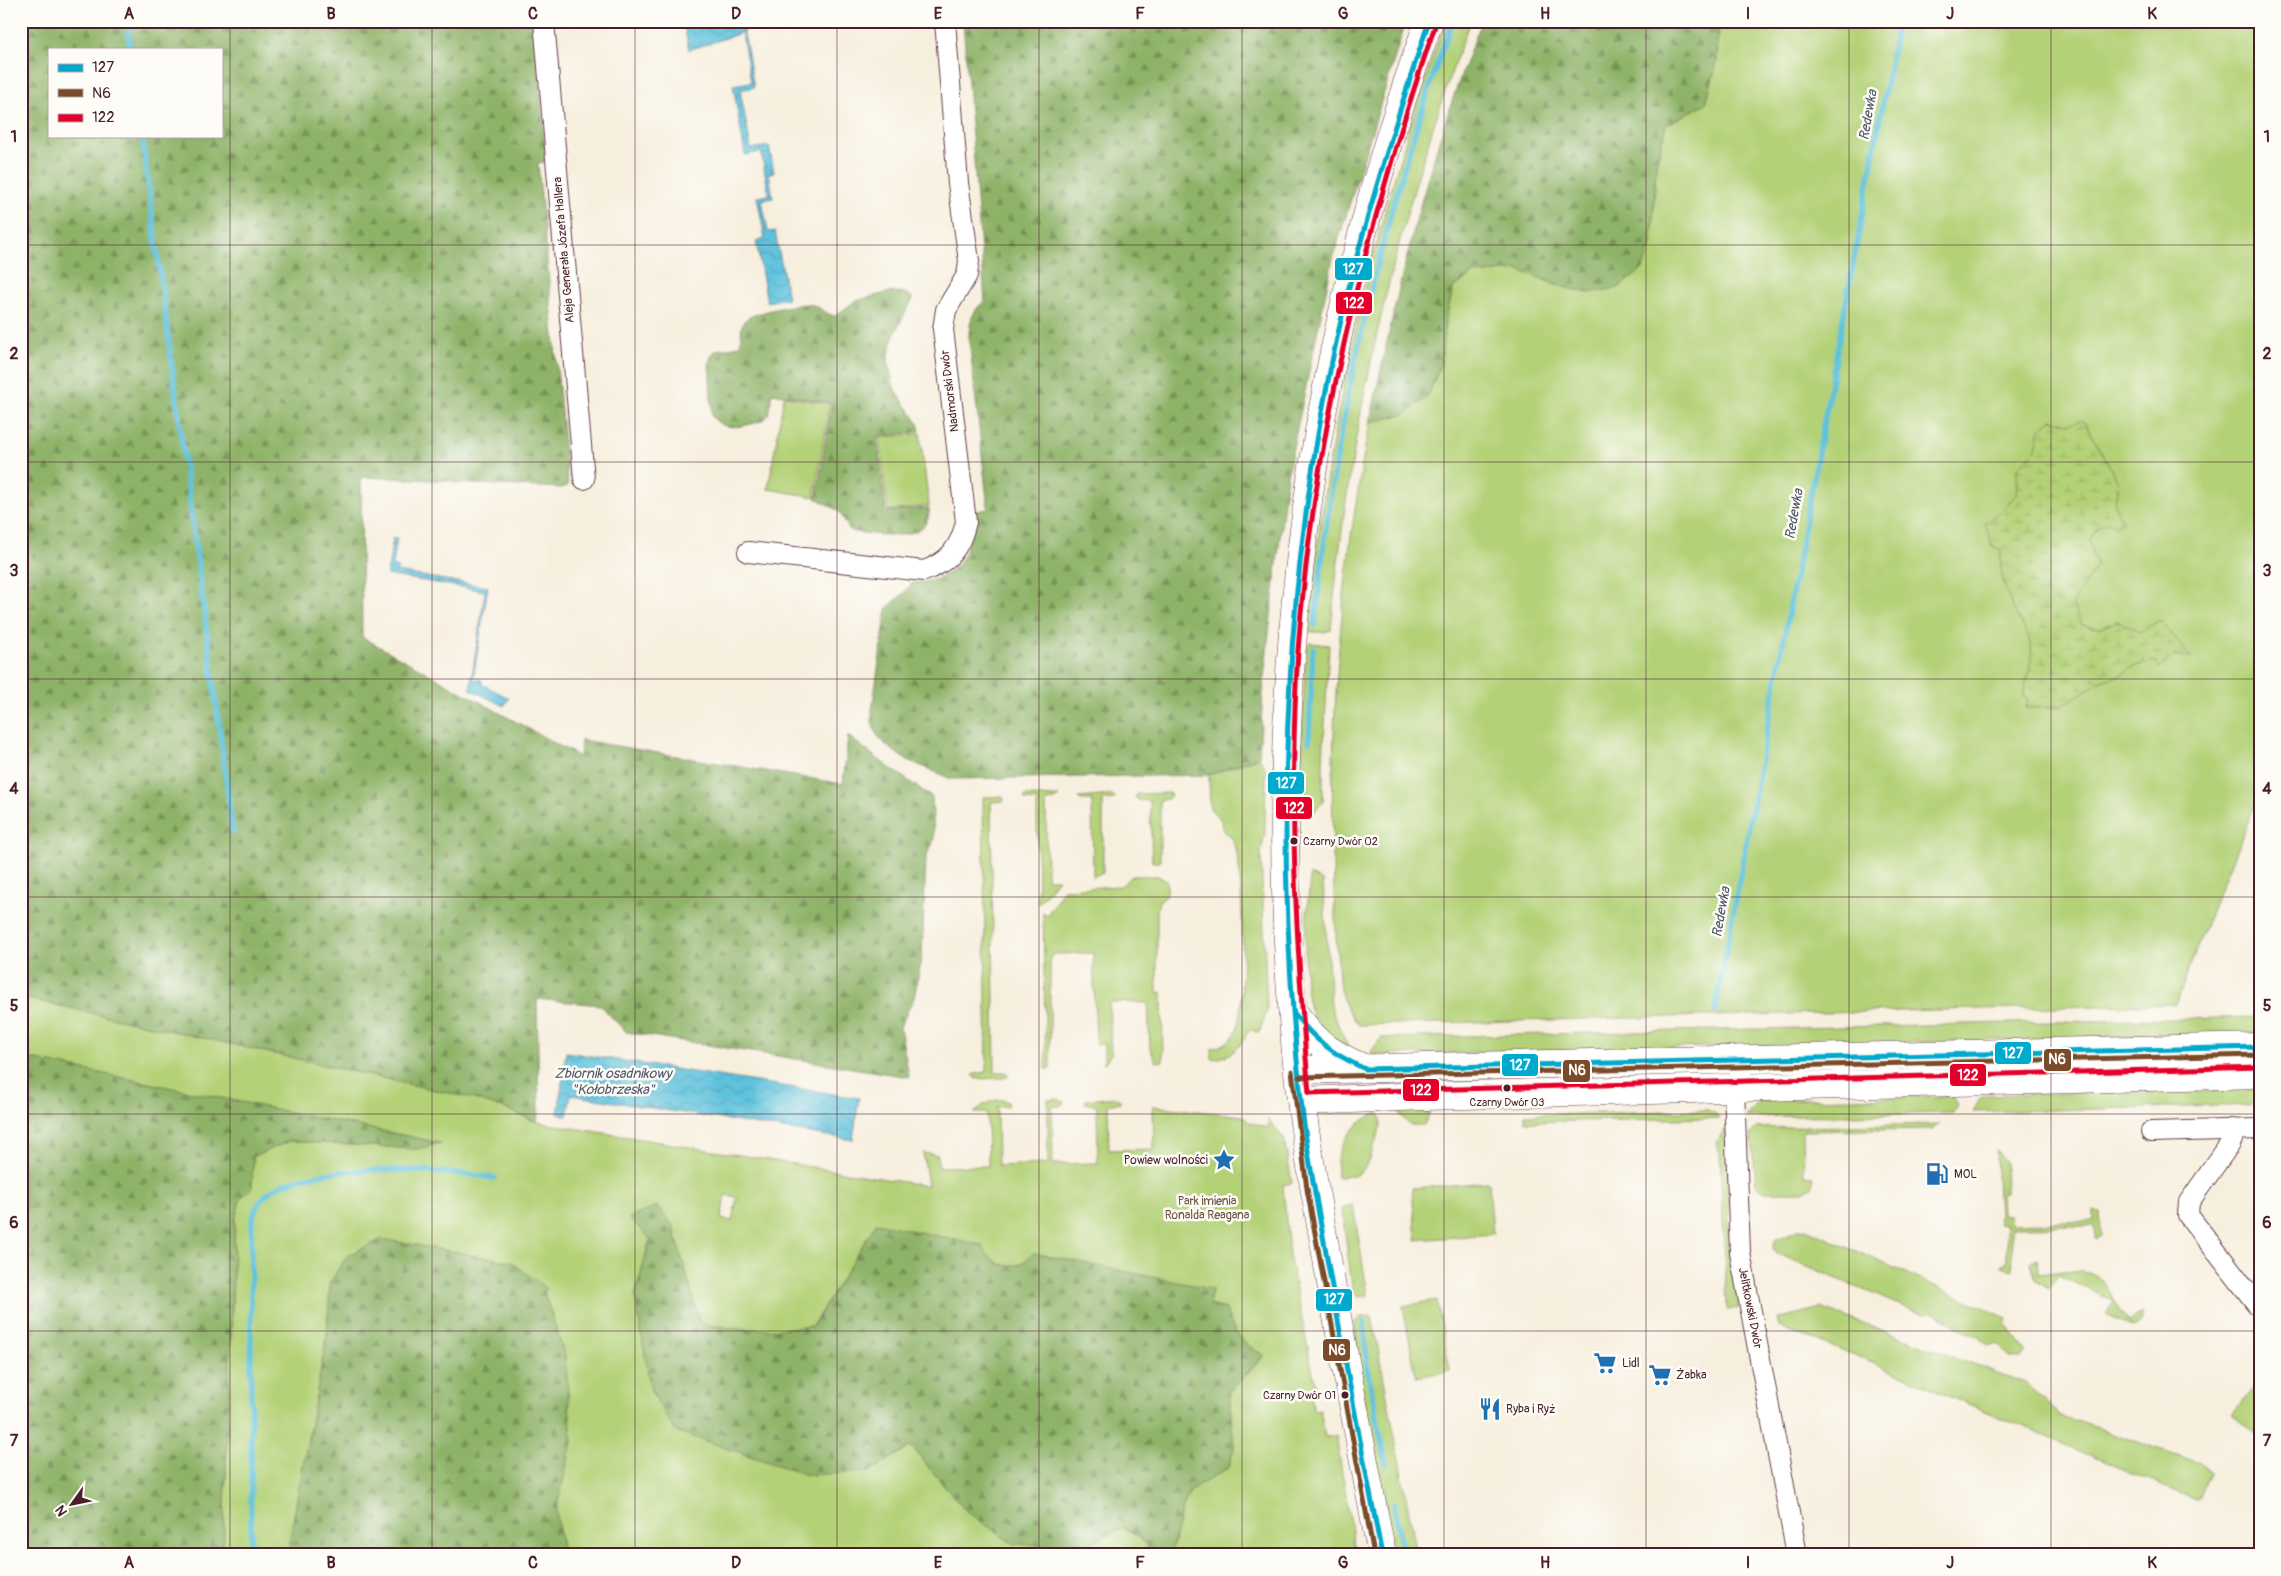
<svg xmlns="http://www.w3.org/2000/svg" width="2281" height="1576" viewBox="0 0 2281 1576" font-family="Pangolin,sans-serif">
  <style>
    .green { fill: #b3d177; stroke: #7e7851; fill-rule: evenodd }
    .forest { fill: url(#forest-firs); stroke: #6c694a; fill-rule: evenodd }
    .wetland { fill: url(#wetland-marsh); stroke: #7e7851 }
    .water { fill: url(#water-waves); stroke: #547084 }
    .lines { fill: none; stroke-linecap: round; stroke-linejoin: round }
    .stream { stroke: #5fc2dd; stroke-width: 5.5 }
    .minor-casing { stroke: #643e46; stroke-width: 22 }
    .secondary-casing { stroke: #643e46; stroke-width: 29 }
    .minor { stroke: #fff; stroke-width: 20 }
    .secondary { stroke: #fff; stroke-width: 28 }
    .bus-1-casing { stroke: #fdfcf7; stroke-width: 9 }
    .bus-2-casing { stroke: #fdfcf7; stroke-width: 9 }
    .bus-3-casing { stroke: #fdfcf7; stroke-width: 9 }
    .bus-1 { stroke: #00a9ce; stroke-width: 5 }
    .bus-2 { stroke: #7a4b2a; stroke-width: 5 }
    .bus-3 { stroke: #e4002b; stroke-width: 5 }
    .grid { fill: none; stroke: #4a1f2b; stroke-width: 1; stroke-opacity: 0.55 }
    .bus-dot { fill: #4a1f2b; stroke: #fdfcf7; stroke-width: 2 }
    .labels { text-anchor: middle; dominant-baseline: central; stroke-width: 5; stroke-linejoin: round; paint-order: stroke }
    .bus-label { font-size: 11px; fill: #4a1f2b; stroke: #fdfcf7; text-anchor: start }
    .street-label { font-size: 12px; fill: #4a1f2b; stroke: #fdfcf7 }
    .poi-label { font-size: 12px; fill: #4a1f2b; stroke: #fdfcf7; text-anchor: start }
    .park-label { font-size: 12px; fill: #6a5442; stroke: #fdfcf7 }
    .water-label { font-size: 14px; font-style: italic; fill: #515869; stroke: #fdfcf7 }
    .line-badge { stroke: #fdfcf7; stroke-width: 2 }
    .badge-label { font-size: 14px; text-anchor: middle; font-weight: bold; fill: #fff }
    .neatline { fill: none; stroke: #4a1f2b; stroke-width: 2 }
    .grid-label { font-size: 16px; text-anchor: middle; font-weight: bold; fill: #4a1f2b }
  </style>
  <defs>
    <pattern id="forest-firs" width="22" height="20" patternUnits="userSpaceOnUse" patternTransform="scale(1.25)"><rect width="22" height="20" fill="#8eb368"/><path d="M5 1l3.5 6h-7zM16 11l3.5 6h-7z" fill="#769156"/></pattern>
    <pattern id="wetland-marsh" width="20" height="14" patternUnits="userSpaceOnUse" patternTransform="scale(1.25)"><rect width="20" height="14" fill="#b3d177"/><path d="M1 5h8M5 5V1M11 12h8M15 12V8" fill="none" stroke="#9bb367"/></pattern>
    <pattern id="water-waves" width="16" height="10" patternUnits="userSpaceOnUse" patternTransform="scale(1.25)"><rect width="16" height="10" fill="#5fc2dd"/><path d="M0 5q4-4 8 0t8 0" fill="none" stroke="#54a6be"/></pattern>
  </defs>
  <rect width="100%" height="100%" fill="#fdfcf7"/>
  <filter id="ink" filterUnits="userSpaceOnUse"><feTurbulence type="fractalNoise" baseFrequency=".02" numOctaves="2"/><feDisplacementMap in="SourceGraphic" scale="10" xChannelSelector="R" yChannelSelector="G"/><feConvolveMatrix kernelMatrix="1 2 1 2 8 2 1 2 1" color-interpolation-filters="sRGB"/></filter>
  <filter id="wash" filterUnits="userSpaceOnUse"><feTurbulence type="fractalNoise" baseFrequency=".0096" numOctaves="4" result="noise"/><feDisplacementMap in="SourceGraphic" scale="20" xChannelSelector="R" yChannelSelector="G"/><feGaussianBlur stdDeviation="1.12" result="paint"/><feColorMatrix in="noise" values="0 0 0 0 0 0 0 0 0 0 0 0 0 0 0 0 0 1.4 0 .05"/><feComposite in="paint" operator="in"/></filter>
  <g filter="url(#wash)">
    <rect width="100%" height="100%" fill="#f7efde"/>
    <g class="green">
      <path d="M1445,21H1470C1397,217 1349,422 1331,630L1324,632H1311L1308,628C1327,420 1375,218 1445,21Z"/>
      <path d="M1718,21H2260V793L2207,921L2176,1004L1359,1025C1352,1017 1347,1009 1343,999C1339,989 1339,977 1338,966C1336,940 1335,915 1334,890C1328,733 1340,576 1370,422L1406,414L1445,323L1453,288L1473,274L1519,270L1559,286L1652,241L1656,165L1666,125L1706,103L1717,62Z"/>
      <polygon points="784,396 830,404 814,497 768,489"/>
      <polygon points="920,433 929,506 888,511 879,438"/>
      <polygon points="1310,643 1329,645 1323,761 1323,802 1309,817 1301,764 1306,647"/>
      <path d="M1259,757L1266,769L1265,833L1261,852L1267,1011L1259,1033L1249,1029C1243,1045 1231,1058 1212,1059V1048C1223,1046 1231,1042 1236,1031C1246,1009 1244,864 1234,842C1232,836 1224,833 1222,828C1221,825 1222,823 1221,820C1218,816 1213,812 1210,809L1209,775Z"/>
      <polygon points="1170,793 1171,795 1168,799 1160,800 1160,862 1152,862 1150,801 1138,800 1135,797 1137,794"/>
      <polygon points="1113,795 1115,797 1115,799 1103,800 1103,872 1093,877 1092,800 1081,800 1078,798"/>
      <polygon points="1003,796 1004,801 991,802 995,1072 1006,1072 1009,1076 1004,1078 976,1079 973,1075 975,1074 987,1072 983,797"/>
      <polygon points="1027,796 1059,797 1056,800 1046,801 1047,879 1058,879 1038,904 1037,801 1025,800 1024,797"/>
      <path d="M1310,875L1323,881L1331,1005L1334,1016L1349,1049C1340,1042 1325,1035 1318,1026C1296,999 1308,909 1310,875Z"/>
      <polygon points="1131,876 1158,876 1167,881 1167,895 1159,901 1157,911 1157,993 1162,992 1163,1061 1156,1062 1150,1048 1148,1003 1109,1002 1111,1054 1104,1064 1104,1044 1096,1044 1093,953 1055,954 1050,959 1050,1069 1046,1069 1043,912 1047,915 1064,889 1121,886"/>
      <path d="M21,997L471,1098L503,1108L537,1122L928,1186L923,1153L938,1155V1167L988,1166L987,1113H974C982,1104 999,1095 1009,1103L1008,1106L997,1107L998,1166L1048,1164V1100L1057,1099L1065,1102L1060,1106H1052L1053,1164L1098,1163L1097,1106L1085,1103L1086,1100L1117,1097L1121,1102L1108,1105L1109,1150L1154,1149L1153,1106L1243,1116L1249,1122L1269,1128L1268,1119L1284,1139L1292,1183L1283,1185L1289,1254L1317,1393L1311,1394L1314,1410L1320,1409L1325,1437L1336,1436L1356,1555H1171L1180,1515L1190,1491L1229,1467L1234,1447L1229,1392L1264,1356C1244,1345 1231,1332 1226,1309L1209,1305L1212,1289L1025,1261C1011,1271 998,1265 987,1254L876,1224L812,1326L768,1331L735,1329L700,1324L673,1226L650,1239L635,1296L869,1472L911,1446L966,1511L1078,1548L1123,1528L1138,1536L1152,1552L1157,1555H563L556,1511L572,1442L565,1356L544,1292L330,1282L327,1336L289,1543L291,1555H223L235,1220L240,1199L252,1187L253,1156L289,1141L417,1149L439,1143L21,1057ZM725,1195L737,1197L732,1221L721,1219Z"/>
      <polygon points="2260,1017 2260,1034 1372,1055 1371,1052 1381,1038"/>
      <polygon points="2260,1089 2260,1105 1973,1112 1980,1098 1986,1095"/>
      <polygon points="1948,1096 1955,1099 1958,1105 1953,1113 1746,1117 1756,1104 1764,1100"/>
      <polygon points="1397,1109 1430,1112 1424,1125 1410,1125 1401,1116"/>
      <polygon points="1707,1110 1716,1114 1719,1118 1525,1122 1525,1115"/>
      <path d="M1378,1112L1381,1118V1125L1370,1158L1363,1170L1354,1176L1337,1177C1333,1148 1352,1123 1378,1112Z"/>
      <polygon points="1940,1124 1932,1129 1803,1131 1804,1175 1814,1176 1812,1187 1803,1192 1763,1192 1756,1184 1751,1134 1756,1128"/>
      <polygon points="1725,1130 1727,1132 1730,1265 1739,1308 1727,1310 1720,1154 1716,1142"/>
      <polygon points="1996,1149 2005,1161 2006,1192 2001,1193 2002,1214 2010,1214 2011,1224 2094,1221 2094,1211 2100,1213 2101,1235 2095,1239 2094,1226 2011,1227 2013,1270 2002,1267 2002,1265 2007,1263 2006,1224 1999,1223"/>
      <polygon points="1489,1182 1493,1234 1416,1240 1412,1188"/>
      <polygon points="1353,1205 1368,1295 1359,1297 1353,1293 1342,1210 1344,1207"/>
      <polygon points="1806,1229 2007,1318 2005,1324 2026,1351 2022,1358 2010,1357 1997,1344 1988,1345 1977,1335 1958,1327 1933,1312 1926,1314 1911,1310 1776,1253 1773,1249 1775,1240 1798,1230"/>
      <path d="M2038,1259L2039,1274C2059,1272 2085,1265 2101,1279L2128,1322L2141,1314C2142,1321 2140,1324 2133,1327L2106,1315L2114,1301L2058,1275L2049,1289L2036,1281L2031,1262Z"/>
      <polygon points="1437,1300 1450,1371 1416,1377 1403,1306"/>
      <polygon points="1821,1308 2025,1383 2061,1416 2203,1464 2210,1472 2199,1499 2195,1500 1823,1342 1788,1332 1779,1327 1777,1319"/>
      <polygon points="1372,1316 1417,1555 1393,1555 1359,1377 1355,1322 1361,1317"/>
      <polygon points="2254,1387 2260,1391 2260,1437 2232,1414"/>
    </g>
    <g class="forest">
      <path d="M21,21H535L546,162L538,163L568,486L562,488L454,483V481L361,477L362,637L580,757L581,740L843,784L848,736L883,763L932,797L934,840L926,858L922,955L914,998L900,1027L909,1077L626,1032L600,1005L537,999L539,1109L537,1122L503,1108L471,1098L21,997ZM49,49H221V136H49Z"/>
      <path d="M963,21H1406L1333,258L1287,476L1264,677L1259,757L1209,775L951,779L903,758L886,745L877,735L872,724V710L887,608L903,594L912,583C959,581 970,554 973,512L988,509L969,338C969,323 972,310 985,301Z"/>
      <path d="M1482,21H1718L1717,62L1706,103L1666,125L1656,165L1652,241L1643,269L1618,288L1589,293L1559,286L1519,270L1473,274L1453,288L1445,323L1441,363L1428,396L1406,414L1370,422C1398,286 1429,150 1482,21Z"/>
      <path d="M890,292C898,292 908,291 913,299L894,334L888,359L894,388L918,423L920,431L877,437L886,512L929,508C932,545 877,534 855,532L849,529L839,511L816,498L832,403L772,393L769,414L764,420C747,426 722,433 712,416L709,362C715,342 726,353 740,344C743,337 739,328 744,321C749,313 796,304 807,304C818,304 824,314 835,316L855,301Z"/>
      <polygon points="21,1057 441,1143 417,1149 289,1141 253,1157 252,1187 240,1199 235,1220 223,1555 21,1555"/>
      <path d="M657,1206L673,1226L700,1323C739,1331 773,1331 813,1326L876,1223L982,1245L987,1254L1000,1265H1020L1034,1253L1212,1289L1209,1305L1226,1309C1231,1331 1244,1346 1264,1355L1229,1392L1234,1447L1229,1467L1190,1491L1180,1515L1171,1555C1147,1555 1153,1548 1138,1536C1134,1533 1127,1531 1123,1528L1078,1548L1013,1544L966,1511L911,1446L869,1472L807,1475L675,1431L651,1391L635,1296L650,1239L629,1218Z"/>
      <polygon points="382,1239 512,1262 547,1289 544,1292 565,1356 572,1442 556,1511 563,1555 291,1555 289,1543 327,1336 330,1282 348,1255"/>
    </g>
    <path class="wetland" d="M2053,419L2068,424L2083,420L2118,481L2115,506L2123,521L2115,526L2109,522L2098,526L2089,541L2097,565L2072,605L2082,625L2100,628L2118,621L2139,632L2160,620L2191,658L2174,656L2160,668L2155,661L2135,666L2120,675L2101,681L2060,707L2026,708L2028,699L2023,697C2025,680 2033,665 2031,647C2029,633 2019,621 2013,608C2005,590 1999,571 2001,551L1992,545L1985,523L1998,514L2016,495L2018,468L2036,449L2040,429Z"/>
    <g class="water">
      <polygon points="711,21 742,21 754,87 740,90 751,149 769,146 774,172 769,173 773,198 762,200 768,232 775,231 788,298 767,302 756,241 765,238 757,197 769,195 761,152 745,155 733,85 751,82 741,29 741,33 689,50 684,26"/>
      <polygon points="393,538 397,538 393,566 397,567 397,572 488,587 473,679 482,680 482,684 509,698 504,706 470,689 485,591 387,575"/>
      <polygon points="566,1052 859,1098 853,1140 571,1095 567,1116 558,1114"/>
    </g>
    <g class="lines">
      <g class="stream">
        <polyline points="127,21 130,49"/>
        <polyline points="142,136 233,832"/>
        <path d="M1315,625C1334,419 1382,216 1452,21"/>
        <polyline points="1309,741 1313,649"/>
        <polyline points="1715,1011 1898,21"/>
        <polyline points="1364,1322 1367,1367 1386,1464"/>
        <polyline points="1394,1504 1403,1555"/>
        <path d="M251,1555V1246C252,1229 250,1213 262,1199C296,1158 445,1170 495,1178"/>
      </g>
    </g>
  </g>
  <g filter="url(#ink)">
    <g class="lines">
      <defs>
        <g id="minor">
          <polyline points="544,21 584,479"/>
          <path d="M748,552L924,571C949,562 960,548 966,522L943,329L946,310L967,275L969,261L958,183L945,21"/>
          <polyline points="1746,1060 1734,1088 1740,1253 1797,1555"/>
          <polyline points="2232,1129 2233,1137 2230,1144 2189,1202 2188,1215 2260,1308"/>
          <polyline points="2151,1132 2260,1129"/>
        </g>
        <g id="secondary">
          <path d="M1294,1013C1316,1043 1327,1052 1361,1067"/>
          <polyline points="1299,1070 2260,1047"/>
          <polyline points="1302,1101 1425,1096 2260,1074"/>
          <path d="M1382,1555C1362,1452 1342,1350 1325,1247C1316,1198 1307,1149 1301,1100C1258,729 1301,372 1429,21"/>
        </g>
      </defs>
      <use href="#minor" class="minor-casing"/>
      <use href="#secondary" class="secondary-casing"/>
      <use href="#minor" class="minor"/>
      <use href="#secondary" class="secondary"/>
      <defs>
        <g id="bus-1">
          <path d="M1294,1013C1315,1041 1333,1054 1365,1069L2260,1047"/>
          <path d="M1382,1555C1362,1452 1343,1350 1325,1247C1316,1198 1306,1149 1301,1100C1272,828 1283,549 1350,283C1372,195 1400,108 1429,21"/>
        </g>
        <g id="bus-2">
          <polyline points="1292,1071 1307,1189 1374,1555"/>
          <polyline points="1299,1077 2260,1055"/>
        </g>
        <path id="bus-3" d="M1436,23C1366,227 1313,436 1298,651C1288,799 1296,946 1309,1093L2260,1067"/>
      </defs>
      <use href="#bus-1" class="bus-1-casing"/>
      <use href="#bus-2" class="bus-2-casing"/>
      <use href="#bus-3" class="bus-3-casing"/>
      <use href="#bus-1" class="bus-1"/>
      <use href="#bus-2" class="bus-2"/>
      <use href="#bus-3" class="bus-3"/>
    </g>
  </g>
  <path class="grid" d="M230,21V1555M432,21V1555M635,21V1555M837,21V1555M1039,21V1555M1242,21V1555M1444,21V1555M1646,21V1555M1849,21V1555M2051,21V1555M21,245H2260M21,462H2260M21,679H2260M21,897H2260M21,1114H2260M21,1331H2260"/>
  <defs>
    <symbol id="sight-bare" viewBox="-9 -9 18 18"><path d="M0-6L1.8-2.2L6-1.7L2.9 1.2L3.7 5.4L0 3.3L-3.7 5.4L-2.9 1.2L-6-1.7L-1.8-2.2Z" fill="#1f6fb2" stroke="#fdfcf7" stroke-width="2.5" paint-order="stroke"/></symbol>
    <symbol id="fuel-bare" viewBox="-9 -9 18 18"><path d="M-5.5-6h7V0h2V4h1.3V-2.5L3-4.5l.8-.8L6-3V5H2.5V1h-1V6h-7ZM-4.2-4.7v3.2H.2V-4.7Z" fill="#1f6fb2" stroke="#fdfcf7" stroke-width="2.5" paint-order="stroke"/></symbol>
    <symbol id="supermarket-bare" viewBox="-9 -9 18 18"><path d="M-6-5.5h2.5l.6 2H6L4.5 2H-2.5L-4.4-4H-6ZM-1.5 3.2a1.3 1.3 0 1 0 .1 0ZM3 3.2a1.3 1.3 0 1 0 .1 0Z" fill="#1f6fb2" stroke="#fdfcf7" stroke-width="2.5" paint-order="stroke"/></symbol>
    <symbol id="restaurant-bare" viewBox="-9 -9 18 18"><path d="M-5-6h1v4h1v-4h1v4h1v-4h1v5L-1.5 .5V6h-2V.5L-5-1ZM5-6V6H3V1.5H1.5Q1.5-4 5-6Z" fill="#1f6fb2" stroke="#fdfcf7" stroke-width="2.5" paint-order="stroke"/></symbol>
  </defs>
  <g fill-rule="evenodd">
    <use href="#sight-bare" x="1208" y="1144" width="32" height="32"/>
    <use href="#fuel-bare" x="1921" y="1158" width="32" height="32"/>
    <use href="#supermarket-bare" x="1589" y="1347" width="32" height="32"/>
    <use href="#supermarket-bare" x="1644" y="1359" width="32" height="32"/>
    <use href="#restaurant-bare" x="1474" y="1393" width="32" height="32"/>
  </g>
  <g class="bus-dot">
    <circle cx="1294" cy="841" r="4.5"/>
    <circle cx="1507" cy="1088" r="4.5"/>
    <circle cx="1345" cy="1395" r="4.5"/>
  </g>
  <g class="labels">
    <g class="bus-label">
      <text x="1303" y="841">Czarny Dwór 02</text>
      <text x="1507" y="1102" text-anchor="middle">Czarny Dwór 03</text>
      <text x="1336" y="1395" text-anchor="end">Czarny Dwór 01</text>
    </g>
    <g class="street-label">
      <text transform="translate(564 250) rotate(-95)">Aleja Generała Józefa Hallera</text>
      <text transform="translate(950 391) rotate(-97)">Nadmorski Dwór</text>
      <text transform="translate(1750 1308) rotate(79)">Jelitkowski Dwór</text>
    </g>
    <g class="poi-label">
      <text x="1208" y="1160" text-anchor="end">Powiew wolności</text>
      <text x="1954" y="1174">MOL</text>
      <text x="1622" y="1363">Lidl</text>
      <text x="1676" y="1375">Żabka</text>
      <text x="1506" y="1409">Ryba i Ryż</text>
    </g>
    <g class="park-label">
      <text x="1207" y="1201">Park imienia<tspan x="1207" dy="14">Ronalda Reagana</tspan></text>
    </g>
    <g class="water-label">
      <text transform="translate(1868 115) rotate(-80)">Redewka</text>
      <text transform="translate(1794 514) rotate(-80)">Redewka</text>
      <text transform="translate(1721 912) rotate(-80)">Redewka</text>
      <text x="613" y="1073">Zbiornik osadnikowy<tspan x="613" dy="16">"Kołobrzeska"</tspan></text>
    </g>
  </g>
  <g class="line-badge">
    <rect x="1334" y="257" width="39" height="24" rx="5" fill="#00a9ce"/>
    <rect x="1335" y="291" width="38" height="24" rx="5" fill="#e4002b"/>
    <rect x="1267" y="771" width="38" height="24" rx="5" fill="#00a9ce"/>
    <rect x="1275" y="796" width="38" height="24" rx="5" fill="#e4002b"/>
    <rect x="1994" y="1041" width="38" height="24" rx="5" fill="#00a9ce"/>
    <rect x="2043" y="1048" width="29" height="24" rx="5" fill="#7a4b2a"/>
    <rect x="1501" y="1053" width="38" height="24" rx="5" fill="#00a9ce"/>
    <rect x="1562" y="1059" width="29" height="24" rx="5" fill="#7a4b2a"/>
    <rect x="1949" y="1063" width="38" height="24" rx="5" fill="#e4002b"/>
    <rect x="1402" y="1078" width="38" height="24" rx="5" fill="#e4002b"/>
    <rect x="1315" y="1288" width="38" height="24" rx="5" fill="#00a9ce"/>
    <rect x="1322" y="1338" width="29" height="24" rx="5" fill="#7a4b2a"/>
  </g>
  <g class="badge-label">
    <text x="1353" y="274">127</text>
    <text x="1354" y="308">122</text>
    <text x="1286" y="788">127</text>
    <text x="1294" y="813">122</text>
    <text x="2013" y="1058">127</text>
    <text x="2057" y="1064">N6</text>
    <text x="1520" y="1070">127</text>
    <text x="1577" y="1075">N6</text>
    <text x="1968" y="1080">122</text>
    <text x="1421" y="1095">122</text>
    <text x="1334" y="1304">127</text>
    <text x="1337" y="1355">N6</text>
  </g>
  <rect width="2281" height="1576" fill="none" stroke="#fdfcf7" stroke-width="55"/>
  <rect x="48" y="48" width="175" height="90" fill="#fdfcf7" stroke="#b5a4a5"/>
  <rect x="58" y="64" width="25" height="8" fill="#00a9ce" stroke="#b5a4a5"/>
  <text x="92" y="72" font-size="15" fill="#4a1f2b">127</text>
  <rect x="58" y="89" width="25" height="8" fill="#7a4b2a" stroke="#b5a4a5"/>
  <text x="92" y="98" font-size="15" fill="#4a1f2b">N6</text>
  <rect x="58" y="114" width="25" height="8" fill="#e4002b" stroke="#b5a4a5"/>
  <text x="92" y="122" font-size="15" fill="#4a1f2b">122</text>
  <g transform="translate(72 1504) rotate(237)" stroke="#fdfcf7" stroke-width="4" paint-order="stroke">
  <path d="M0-4L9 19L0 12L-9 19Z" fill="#4a1f2b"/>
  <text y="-8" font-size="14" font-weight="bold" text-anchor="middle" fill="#4a1f2b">N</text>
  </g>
  <rect x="28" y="28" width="2226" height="1520" class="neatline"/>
  <g class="grid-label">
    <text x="129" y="19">A</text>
    <text x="331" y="19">B</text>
    <text x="533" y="19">C</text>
    <text x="736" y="19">D</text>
    <text x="938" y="19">E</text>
    <text x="1140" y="19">F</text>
    <text x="1343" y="19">G</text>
    <text x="1545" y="19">H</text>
    <text x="1748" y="19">I</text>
    <text x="1950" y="19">J</text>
    <text x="2152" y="19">K</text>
    <text x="14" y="142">1</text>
    <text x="2267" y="142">1</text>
    <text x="14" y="359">2</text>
    <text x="2267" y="359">2</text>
    <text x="14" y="576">3</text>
    <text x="2267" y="576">3</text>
    <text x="14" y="794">4</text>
    <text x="2267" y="794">4</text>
    <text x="14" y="1011">5</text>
    <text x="2267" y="1011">5</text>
    <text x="14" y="1228">6</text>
    <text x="2267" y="1228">6</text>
    <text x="14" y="1446">7</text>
    <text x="2267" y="1446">7</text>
    <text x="129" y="1568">A</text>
    <text x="331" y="1568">B</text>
    <text x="533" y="1568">C</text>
    <text x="736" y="1568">D</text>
    <text x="938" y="1568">E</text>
    <text x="1140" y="1568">F</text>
    <text x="1343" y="1568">G</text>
    <text x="1545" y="1568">H</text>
    <text x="1748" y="1568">I</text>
    <text x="1950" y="1568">J</text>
    <text x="2152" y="1568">K</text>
  </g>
</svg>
